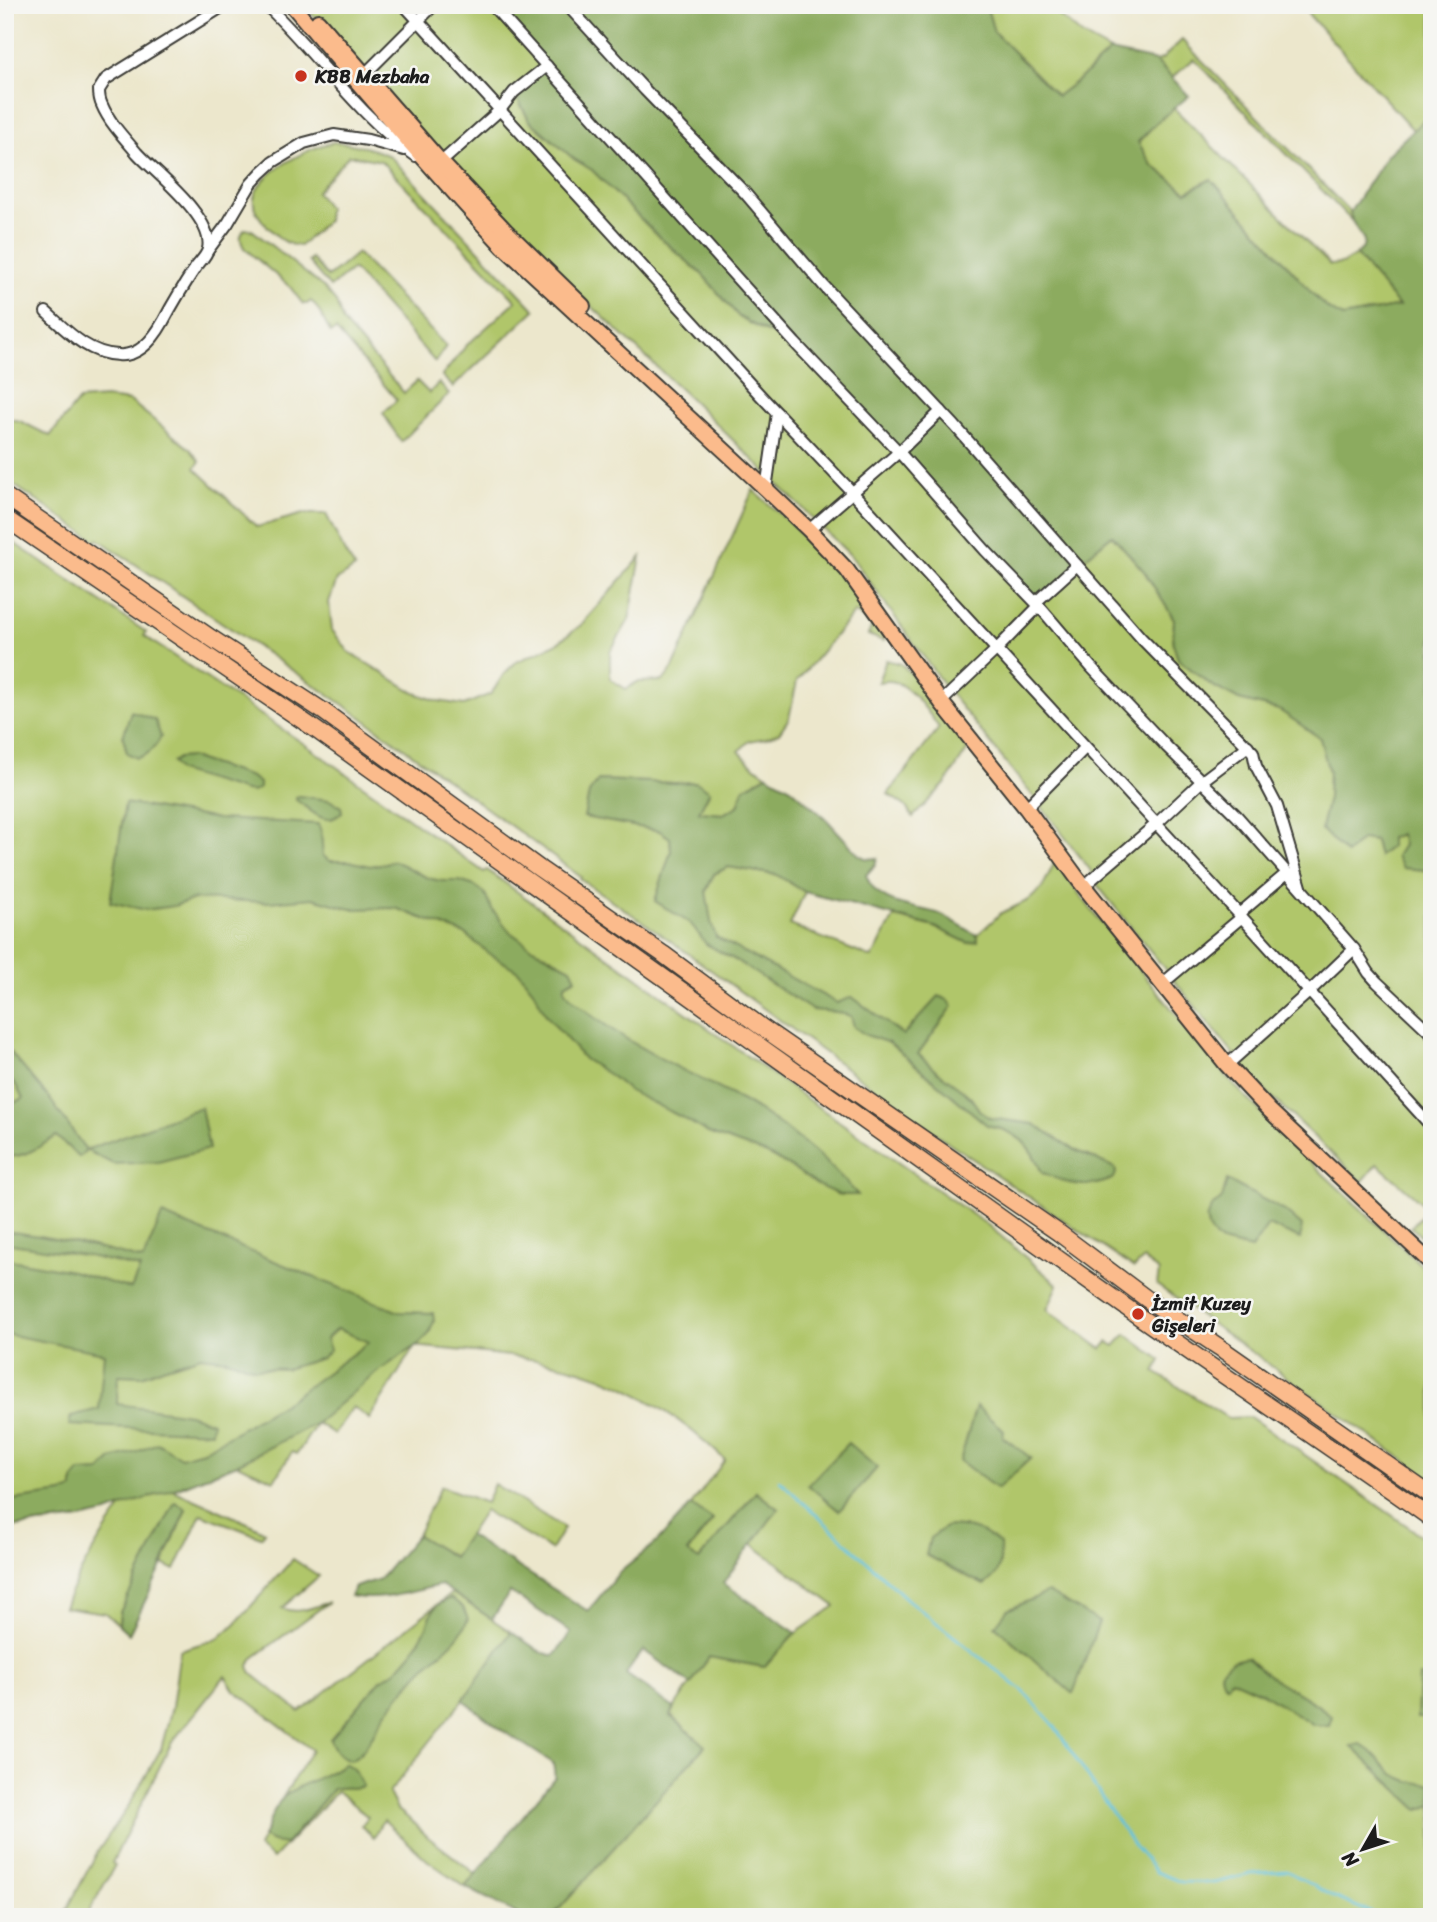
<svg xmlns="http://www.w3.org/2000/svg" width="1437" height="1922" viewBox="0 0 1437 1922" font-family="Sriracha,sans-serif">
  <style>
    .green { fill: #b0c66b; stroke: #667144; stroke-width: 2 }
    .forest { fill: #8cab5f; stroke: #54643e; stroke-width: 2 }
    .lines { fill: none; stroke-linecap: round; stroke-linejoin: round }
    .stream { stroke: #5ec1dc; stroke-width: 2.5 }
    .minor-casing { stroke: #3b3a36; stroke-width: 14 }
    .major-casing { stroke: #3b3a36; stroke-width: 18 }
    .highway-casing { stroke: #3b3a36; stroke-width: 19 }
    .minor { stroke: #fff; stroke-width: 10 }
    .major { stroke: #fbbb8c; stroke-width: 14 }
    .highway { stroke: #fbbb8c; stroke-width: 16 }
    .poi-dot { fill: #c8321e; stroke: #f6f6f2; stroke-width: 2.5 }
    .labels { text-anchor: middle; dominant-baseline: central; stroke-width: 5; stroke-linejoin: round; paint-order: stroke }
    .poi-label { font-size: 19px; font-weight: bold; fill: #1c1c1c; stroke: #f6f6f2; text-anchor: start }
  </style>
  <rect width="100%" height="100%" fill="#f6f6f2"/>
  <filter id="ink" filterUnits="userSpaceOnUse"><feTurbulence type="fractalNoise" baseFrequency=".0143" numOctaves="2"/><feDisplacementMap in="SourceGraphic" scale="14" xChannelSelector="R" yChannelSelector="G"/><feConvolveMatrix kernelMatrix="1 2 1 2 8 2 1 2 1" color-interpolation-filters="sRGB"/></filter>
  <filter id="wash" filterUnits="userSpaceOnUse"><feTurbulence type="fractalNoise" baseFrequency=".00686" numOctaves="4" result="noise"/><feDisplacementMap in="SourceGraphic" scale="28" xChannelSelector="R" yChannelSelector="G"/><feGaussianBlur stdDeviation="1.57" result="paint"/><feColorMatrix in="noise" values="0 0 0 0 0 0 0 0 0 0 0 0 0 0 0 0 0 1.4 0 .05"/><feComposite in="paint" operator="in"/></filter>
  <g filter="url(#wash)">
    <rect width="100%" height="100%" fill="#ece7cc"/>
    <g class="green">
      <polygon points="304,5 491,5 547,66 514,92 529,120 574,159 592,170 658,236 703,275 739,317 763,330 795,344 1077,565 1112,535 1144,571 1174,619 1173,643 1178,659 1211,685 1239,700 1280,710 1320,738 1329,772 1328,798 1321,830 1375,841 1379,856 1390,838 1401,834 1403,845 1432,877 1432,1246 1411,1227 1428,1208 1377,1164 1362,1182 1256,1082 1098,886 1091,871 1044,810 946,688 851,556 692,400 483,205 364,75"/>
      <polygon points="986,5 1047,5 1083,36 1110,51 1082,77 1057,96 994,32"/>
      <polygon points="1300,5 1432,5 1432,112 1414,131"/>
      <polygon points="1182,40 1350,212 1352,221 1194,59 1172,78 1156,61 1162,59"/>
      <polygon points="1174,108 1330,265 1342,264 1356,255 1400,306 1343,317 1331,311 1320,302 1211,179 1187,192 1151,164 1138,142 1157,122"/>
      <path d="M333,142C353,143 372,148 390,156L535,310L453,387L442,376L466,346L516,301L381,161L349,155L316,192L328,207L327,221L300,246C285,245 278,237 268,227C260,219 252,209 254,198C259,171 310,148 333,142Z"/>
      <path d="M245,229L252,230L323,287L336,302L343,322L404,393L417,381L429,393L439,383L449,394L401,442L383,413L397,400L336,330L331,333C325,324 319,307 311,301L307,304H303L290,287L244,248C240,240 239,236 245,229Z"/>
      <polygon points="357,253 446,346 435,362 353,269 330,287 308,261 311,258 328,277"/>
      <polygon points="105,398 130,401 190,449 200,461 195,468 257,527 303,514 326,514 345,553 355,568 337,580 329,602 332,630 349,652 415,693 438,701 464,705 491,694 504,674 516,662 556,644 581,625 641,557 629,620 610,652 610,679 626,689 637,682 663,681 673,668 753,490 790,523 847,583 886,638 884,641 868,635 872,626 855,612 797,681 789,718 779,733 766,738 749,741 739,751 750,763 767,775 744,788 738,806 724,814 699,812 696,782 675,783 599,780 584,817 660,831 670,838 671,851 655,901 692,923 714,874 728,867 777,875 805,892 790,925 872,958 894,917 935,927 968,943 978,940 977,935 1001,913 1029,900 1042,888 1055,862 1100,921 1233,1084 1319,1170 1432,1275 1432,1480 1157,1285 1159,1272 1144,1259 1134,1268 942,1138 668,939 580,879 581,877 357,714 98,539 96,541 5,479 5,418 20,421 50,436 79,400"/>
      <path d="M5,537L146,632L144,636L310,748L484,872L487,870L800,1094L989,1226L1058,1285L1047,1310L1102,1349L1108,1342L1115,1346L1126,1334L1161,1360L1155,1372L1228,1418L1250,1417L1432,1543V1917H552L704,1746L671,1715L674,1708L709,1657L764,1667L796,1633L835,1606L752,1544L778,1509L756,1492L699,1560L686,1553L713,1520L691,1505L725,1460C685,1421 634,1386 580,1370C527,1355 470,1352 415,1346L369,1419L353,1407L334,1434L317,1423L297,1454L292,1452L274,1480L237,1464L173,1490L250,1524L265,1532L261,1537L201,1514L175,1570L163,1564L186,1509L120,1612L119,1625L105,1613L64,1607C79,1571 98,1540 121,1508L80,1519L5,1528Z"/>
      <path d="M886,660L901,664L915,677L968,749L945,784L913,817L905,806L888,794L939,728C930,714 912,688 895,682C890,680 884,681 878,682Z"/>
      <polygon points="494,1484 564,1528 551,1550 484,1511 454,1557 417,1535 441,1486 486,1503"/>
      <path d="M293,1559L319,1576L282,1608C297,1615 314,1607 329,1602L252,1659L249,1666L252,1674L300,1712L452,1593L511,1632L463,1700L389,1793L397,1809L408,1818L429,1838L476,1874L465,1887L427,1860L384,1820L380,1825L374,1837L361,1826L368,1817L337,1791L273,1859L259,1848C273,1811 291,1783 312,1750L234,1690L225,1676L172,1742L112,1863L115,1865L86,1917H63L98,1851L128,1807L161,1749L172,1707L180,1650L217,1639L235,1624Z"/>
    </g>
    <g class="forest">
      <polygon points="492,5 986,5 994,32 1057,96 1082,77 1110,51 1156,61 1189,96 1157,122 1138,142 1151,164 1187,192 1211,179 1320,302 1331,311 1343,317 1399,306 1356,255 1363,248 1364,240 1352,221 1350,212 1387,155 1432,112 1432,877 1424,870 1402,868 1396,856 1403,845 1400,834 1390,838 1390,847 1379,856 1375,841 1362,839 1346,854 1321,829 1328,798 1329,772 1320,738 1279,710 1239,700 1211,685 1178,659 1173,643 1174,619 1144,571 1112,535 1077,565 1039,606 795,344 763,330 739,317 703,275 658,236 592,170 574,159 529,120 514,92 546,65"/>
      <path d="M131,711L155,720L161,737C155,748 149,755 137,758L127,753L123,737Z"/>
      <polygon points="190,757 251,777 259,783 259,788 253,792 245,791 178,771 172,762 178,758"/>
      <path d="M767,775L791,788L827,820L859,855L867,859L877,858L875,865L866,875C877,906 910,905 937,913C950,918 964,928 977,935L978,941L968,943L935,927L805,892L777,875L728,867L714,874L706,891L711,922L716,937L837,1003L852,997L903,1035L939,996L948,1000L953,1006L918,1054L938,1072L960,1088L971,1098L980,1111L990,1118L1034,1124L1075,1150L1115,1168L1116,1173L1114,1178C1101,1185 1083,1187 1069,1183C1060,1181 1052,1175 1042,1173C1030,1143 1018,1132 987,1125L889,1043L866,1035L854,1027L851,1016L836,1012L812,1010L735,960L706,944L691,924L655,901L671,851L670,838L660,831L584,817L589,793L599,780L675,783L696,782L710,791L699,812L723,814L738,806L744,788Z"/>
      <path d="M299,796L329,800L341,807L342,812C325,830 311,809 296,800V797Z"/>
      <path d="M125,803L218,819L318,824L321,831L323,856L330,861H349L370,866L395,861L428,878L441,881H459L475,886L485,894L492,909L510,932L531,947L571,968L576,978L565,984V991C573,1001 583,1008 593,1016C635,1048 682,1069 728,1093C778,1119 821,1153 858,1195H839L817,1185L796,1170L767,1154L708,1133L683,1118L629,1091L611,1076L584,1059L546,1015L533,990L518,971L490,954L465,934L395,908L351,909L313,898L269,902L195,899L174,906L146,910L110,902Z"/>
      <path d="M5,1046L50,1099L86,1150L201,1107L209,1149L158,1162L113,1164L86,1150L79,1157L56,1136C39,1147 27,1157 5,1157V1106L23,1099L16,1085L5,1077Z"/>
      <polygon points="1227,1180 1285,1211 1302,1226 1300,1239 1268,1225 1251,1249 1221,1242 1209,1231 1206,1219 1213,1205 1222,1199"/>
      <path d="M162,1215L399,1312L433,1313L434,1321L429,1334L420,1343L376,1373L317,1423L237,1464L172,1490L135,1502L107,1513L80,1519L5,1528V1501L62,1493L73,1489V1480L80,1472L100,1471L112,1459L137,1452L157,1443L181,1457L203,1451L289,1400L369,1342L337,1329L326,1339L330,1350L322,1358L286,1369L254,1368L227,1359L201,1356L163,1368L142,1376L118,1375L117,1404L189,1414L212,1422L211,1432L69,1425L71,1416L99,1409L104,1353L5,1334V1259L72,1271L131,1289L140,1268L83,1255L5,1243V1231C53,1237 97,1247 143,1260Z"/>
      <polygon points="976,1406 1004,1431 1003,1437 1031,1458 997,1489 960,1461"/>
      <polygon points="848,1443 877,1468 839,1511 808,1485"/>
      <path d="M756,1492L778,1509L723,1583L796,1633L764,1667L709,1657L691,1684L643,1650L626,1674L674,1708L671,1716L705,1746L552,1917H523L465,1887L555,1777L553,1763L500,1729L463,1700L511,1632L541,1652L554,1656L571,1632L510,1592L492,1619L441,1585C412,1591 379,1603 350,1596L355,1587L380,1579L417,1535L453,1557L468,1535L588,1611L619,1573L657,1542L691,1505L713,1520L687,1552L699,1560Z"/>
      <polygon points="175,1502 186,1509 163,1564 129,1634 119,1625 120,1612"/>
      <path d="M947,1526C974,1527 978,1528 1000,1544C1001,1564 1002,1573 984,1585L926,1555L930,1538Z"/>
      <polygon points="1048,1592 1099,1622 1073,1694 995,1626 1007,1610"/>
      <path d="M451,1598L463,1607L468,1619C461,1638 444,1650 429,1663C413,1678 399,1696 386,1713C375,1729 369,1749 351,1760C339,1757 334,1750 330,1739L381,1680L396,1671L411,1654L427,1627L431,1614L437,1605Z"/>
      <path d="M1247,1657C1271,1683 1306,1693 1332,1716L1329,1725H1314L1262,1693L1231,1679L1227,1685L1223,1681L1220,1672C1229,1661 1232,1659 1247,1657Z"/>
      <polygon points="1419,1677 1432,1678 1432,1718 1417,1718"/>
      <path d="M1361,1744C1377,1753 1381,1765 1394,1774C1406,1782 1419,1783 1432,1784V1805L1419,1810L1351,1746Z"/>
      <path d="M344,1763L354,1769L363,1786C354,1790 344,1786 333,1789L286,1844L272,1842L263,1837C268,1826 272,1811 280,1801C295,1783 326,1779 344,1763Z"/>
    </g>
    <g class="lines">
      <polyline class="stream" points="779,1480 908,1600 1024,1692 1053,1724 1134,1846 1156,1872 1181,1882 1214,1883 1255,1873 1287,1871 1334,1897 1381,1917"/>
    </g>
  </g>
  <g filter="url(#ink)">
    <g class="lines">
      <defs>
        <g id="minor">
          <path d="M266,5C316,52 360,118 416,156"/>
          <polyline points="404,5 761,396 853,493 1239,914 1432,1127"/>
          <polyline points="492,5 795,343 899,452 985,550 1039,606 1091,667 1167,747 1237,816 1354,949 1369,973 1377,982 1432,1034"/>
          <polyline points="567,5 645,90 745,193 824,286 955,426 1142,639 1253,752 1256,766 1277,806 1301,887"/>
          <polyline points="362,77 434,5"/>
          <polyline points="438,165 500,110 514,92 547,66"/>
          <polyline points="208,250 228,223 251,184 261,173 273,162 304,143 334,135 368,140 404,150"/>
          <path d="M46,312C67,331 88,354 118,355C139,357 154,338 163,322C173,303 184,285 196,267C200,262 207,255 208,249C215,218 155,173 137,153C125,139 109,122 102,105C100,101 99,95 99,90L106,79L225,5"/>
          <polyline points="766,489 777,413"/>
          <polyline points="809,530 899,452 941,411"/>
          <polyline points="1036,602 1077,565"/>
          <polyline points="941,702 996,650 1039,606"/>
          <polyline points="1026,808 1085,748"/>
          <polyline points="1084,886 1155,825 1202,781 1248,746"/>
          <polyline points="1239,914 1287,873"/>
          <polyline points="1162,984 1242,917"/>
          <polyline points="1227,1065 1309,992 1354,949"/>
        </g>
        <g id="major">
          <path d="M292,5C361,87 431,169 504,247L766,489L809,530L847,570L941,702L1026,808L1078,879L1227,1065L1269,1110L1432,1264"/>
          <polyline points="318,21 441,162 506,231 583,306"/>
        </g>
        <g id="highway">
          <polyline points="5,496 211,638 323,711 540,869 663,954 760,1026 1059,1233 1147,1299 1219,1347 1432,1496"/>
          <path d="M5,518L312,727L1137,1315C1235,1384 1334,1449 1432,1519"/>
        </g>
      </defs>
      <use href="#minor" class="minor-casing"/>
      <use href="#major" class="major-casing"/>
      <use href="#highway" class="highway-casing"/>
      <use href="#minor" class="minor"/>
      <use href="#major" class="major"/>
      <use href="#highway" class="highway"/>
    </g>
  </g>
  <g class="poi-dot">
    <circle cx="301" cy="76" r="7"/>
    <circle cx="1138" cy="1314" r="7"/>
  </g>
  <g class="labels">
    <g class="poi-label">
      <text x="315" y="76">KBB Mezbaha</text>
      <text x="1152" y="1303">İzmit Kuzey<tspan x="1152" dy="22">Gişeleri</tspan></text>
    </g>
  </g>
  <rect width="1437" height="1922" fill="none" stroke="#f6f6f2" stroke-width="28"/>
  <g transform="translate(1363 1849) rotate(231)" stroke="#f6f6f2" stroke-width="5" paint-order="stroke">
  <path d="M0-5L12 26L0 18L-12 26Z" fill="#1c1c1c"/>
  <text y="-10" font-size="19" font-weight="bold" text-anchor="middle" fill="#1c1c1c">N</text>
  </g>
</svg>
